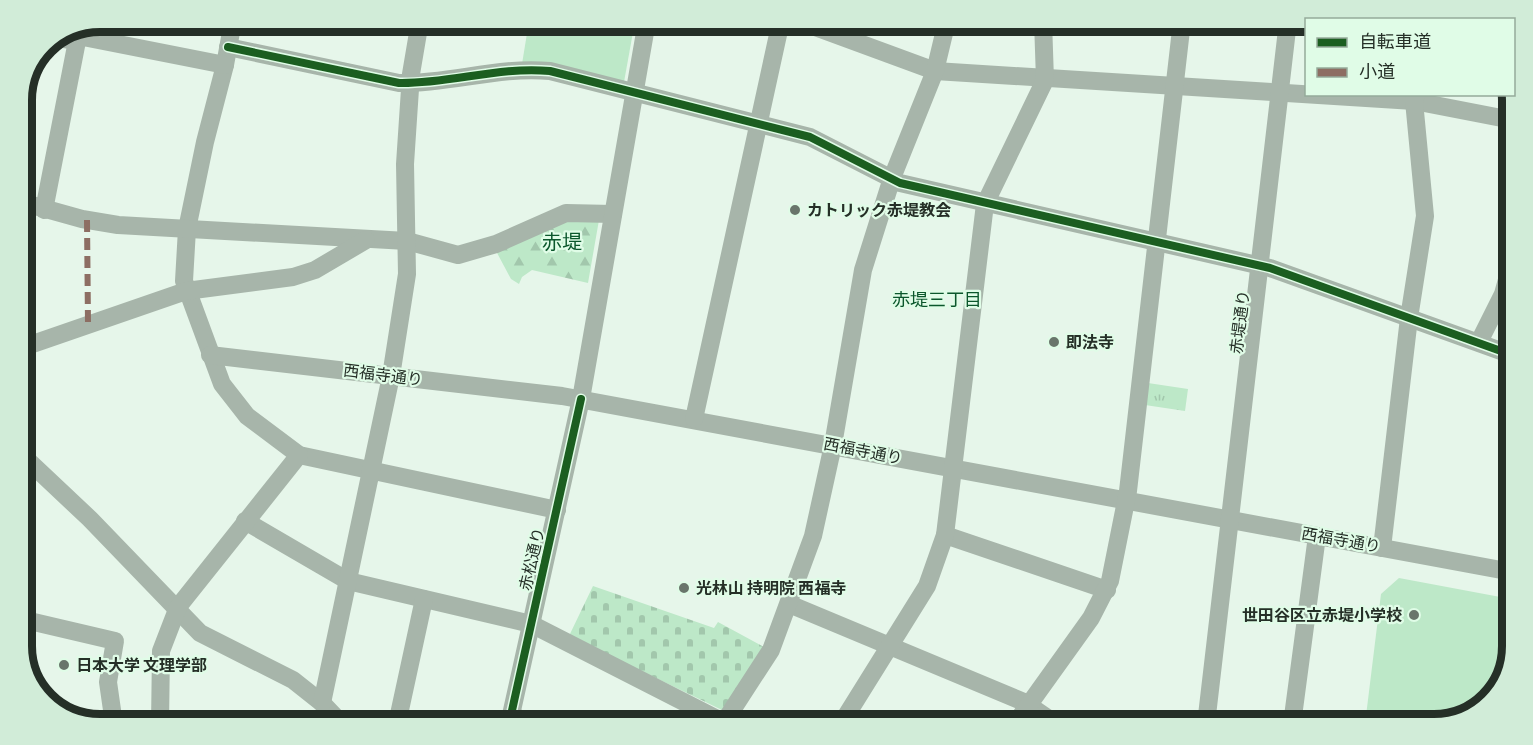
<svg xmlns="http://www.w3.org/2000/svg" width="1533" height="745" viewBox="0 0 1533 745" font-family="'Crimson Pro','Noto Sans JP',serif">
  <style>
    .forest { fill: url(#forest-firs) }
    .cemetery { fill: url(#cemetery-stones) }
    .park { fill: url(#park-tufts) }
    .pitch { fill: #bde8c8 }
    .lines { fill: none; stroke-linecap: round; stroke-linejoin: round }
    .minor { stroke: #a7b5aa; stroke-width: 18 }
    .quiet { stroke: #8d6e63; stroke-width: 6; stroke-dasharray: 12 6; stroke-linecap: butt }
    .cycleway-casing { stroke: #e0fce7; stroke-width: 11 }
    .cycleway { stroke: #1b5e20; stroke-width: 8 }
    .poi-dot { fill: #69756b; stroke: #e0fce7; stroke-width: 2 }
    .labels { text-anchor: middle; dominant-baseline: central; stroke-width: 4.5; stroke-linejoin: round; paint-order: stroke }
    .poi-label { font-size: 16px; font-weight: bold; fill: #252f27; stroke: #e0fce7; text-anchor: start }
    .street-label { font-size: 16px; fill: #252f27; stroke: #e0fce7 }
    .neighbourhood-label { font-size: 18px; fill: #0b572c; stroke: #e0fce7 }
    .quarter-label { font-size: 20px; fill: #0b572c; stroke: #e0fce7 }
    .rim { fill: none; stroke: #252f27; stroke-width: 8 }
  </style>
  <defs>
    <pattern id="forest-firs" width="22" height="20" patternUnits="userSpaceOnUse" patternTransform="scale(1.5)"><rect width="22" height="20" fill="#bde8c8"/><path d="M5 1l3.5 6h-7zM16 11l3.5 6h-7z" fill="#a2c7ac"/></pattern>
    <pattern id="cemetery-stones" width="16" height="16" patternUnits="userSpaceOnUse" patternTransform="scale(1.5)"><rect width="16" height="16" fill="#bde8c8"/><path d="M2 7V4a2 2 0 0 1 4 0v3zM10 15v-3a2 2 0 0 1 4 0v3z" fill="#a2c7ac"/></pattern>
    <pattern id="park-tufts" width="24" height="20" patternUnits="userSpaceOnUse" patternTransform="scale(1.5)"><rect width="24" height="20" fill="#bde8c8"/><path d="M3 7l-1-3M5 7V3M7 7l1-3M15 17l-1-3M17 17v-4M19 17l1-3" fill="none" stroke="#a2c7ac"/></pattern>
  </defs>
  <rect width="100%" height="100%" fill="#e6f6ea"/>
  <polygon class="forest" points="569,219 599,220 588,283 532,270 522,277 519,284 511,279 496,251"/>
  <polygon class="cemetery" points="593,586 714,628 718,622 764,647 722,710 569,636"/>
  <polygon class="park" points="1148,383 1188,389 1185,411 1145,405"/>
  <g class="pitch">
    <polygon points="529,21 635,21 624,82 522,64"/>
    <polygon points="1399,578 1511,599 1508,613 1512,614 1512,618 1502,672 1506,673 1504,680 1477,711 1434,724 1365,724 1381,594"/>
  </g>
  <g class="lines">
    <g class="minor">
      <polyline points="233,21 225,65 205,142 187,229 184,281 222,384 247,416 299,455 557,510"/>
      <polyline points="799,21 935,71 1414,101 1512,120"/>
      <polyline points="83,37 225,65"/>
      <polyline points="58,38 77,41"/>
      <path d="M228,47L399,83C450,84 499,66 550,71L810,137L900,183L1270,268L1512,355"/>
      <polyline points="21,202 82,219 118,225 407,241 458,255 496,244 566,213 613,214"/>
      <polyline points="44,210 77,41 83,37 84,28"/>
      <polyline points="1479,342 1503,294 1512,262"/>
      <polyline points="21,348 186,291 293,277 315,270 366,240"/>
      <polyline points="210,355 562,396 1512,572"/>
      <polyline points="694,419 781,21"/>
      <polyline points="21,454 90,519 200,633 293,680 322,703 342,724"/>
      <polyline points="245,521 348,581 531,624 727,724"/>
      <polyline points="945,535 1107,590"/>
      <polyline points="1382,548 1409,318 1425,216 1414,101 1416,94"/>
      <polyline points="789,604 1024,702 1056,724"/>
      <polyline points="21,619 115,641 108,682 114,724"/>
      <polyline points="322,703 391,376 407,274 405,164 411,74 420,21"/>
      <polyline points="511,714 529,724"/>
      <polyline points="398,719 424,599"/>
      <polyline points="160,724 161,651 178,607 299,455"/>
      <polyline points="509,724 581,399 647,21"/>
      <polyline points="723,724 771,650 813,536 833,445 863,270 892,178 935,71 947,21"/>
      <polyline points="841,724 927,586 945,535 985,204 1045,80 1043,21"/>
      <polyline points="1015,724 1091,618 1110,581 1128,491 1182,21"/>
      <polyline points="1206,724 1288,21"/>
      <polyline points="1292,724 1317,536"/>
    </g>
    <polyline class="quiet" points="87,220 88,323"/>
    <defs>
      <g id="cycleway">
        <path d="M228,47L399,83C450,84 499,66 550,71L810,137L900,183L1270,268L1512,355"/>
        <polyline points="509,724 581,399"/>
      </g>
    </defs>
    <use href="#cycleway" class="cycleway-casing"/>
    <use href="#cycleway" class="cycleway"/>
  </g>
  <g class="poi-dot">
    <circle cx="795" cy="210" r="6"/>
    <circle cx="1054" cy="342" r="6"/>
    <circle cx="684" cy="588" r="6"/>
    <circle cx="1414" cy="615" r="6"/>
    <circle cx="64" cy="665" r="6"/>
  </g>
  <g class="labels">
    <g class="poi-label">
      <text x="807" y="210">カトリック赤堤教会</text>
      <text x="1066" y="342">即法寺</text>
      <text x="696" y="588">光林山 持明院 西福寺</text>
      <text x="1402" y="615" text-anchor="end">世田谷区立赤堤小学校</text>
      <text x="76" y="665">日本大学 文理学部</text>
    </g>
    <g class="street-label">
      <text transform="translate(1240 322) rotate(-83)">赤堤通り</text>
      <text transform="translate(383 375) rotate(7)">西福寺通り</text>
      <text transform="translate(863 451) rotate(11)">西福寺通り</text>
      <text transform="translate(1341 540) rotate(10)">西福寺通り</text>
      <text transform="translate(532 559) rotate(-77)">赤松通り</text>
    </g>
    <g class="neighbourhood-label">
      <text x="937" y="300">赤堤三丁目</text>
    </g>
    <g class="quarter-label">
      <text x="562" y="242">赤堤</text>
    </g>
  </g>
  <path d="M0 0H1533V745H0ZM100 32H1434A68 68 0 0 1 1502 100V646A68 68 0 0 1 1434 714H100A68 68 0 0 1 32 646V100A68 68 0 0 1 100 32Z" fill="#d1ecd8" fill-rule="evenodd"/>
  <path class="rim" d="M100 32H1434A68 68 0 0 1 1502 100V646A68 68 0 0 1 1434 714H100A68 68 0 0 1 32 646V100A68 68 0 0 1 100 32Z"/>
  <rect x="1305" y="18" width="210" height="78" fill="#e0fce7" stroke="#95aa9a" stroke-width="1.5"/>
  <rect x="1317" y="38" width="30" height="9" fill="#1b5e20" stroke="#95aa9a" stroke-width="1.5"/>
  <text x="1359" y="48" font-size="18" fill="#252f27">自転車道</text>
  <rect x="1317" y="68" width="30" height="9" fill="#8d6e63" stroke="#95aa9a" stroke-width="1.5"/>
  <text x="1359" y="78" font-size="18" fill="#252f27">小道</text>
</svg>
